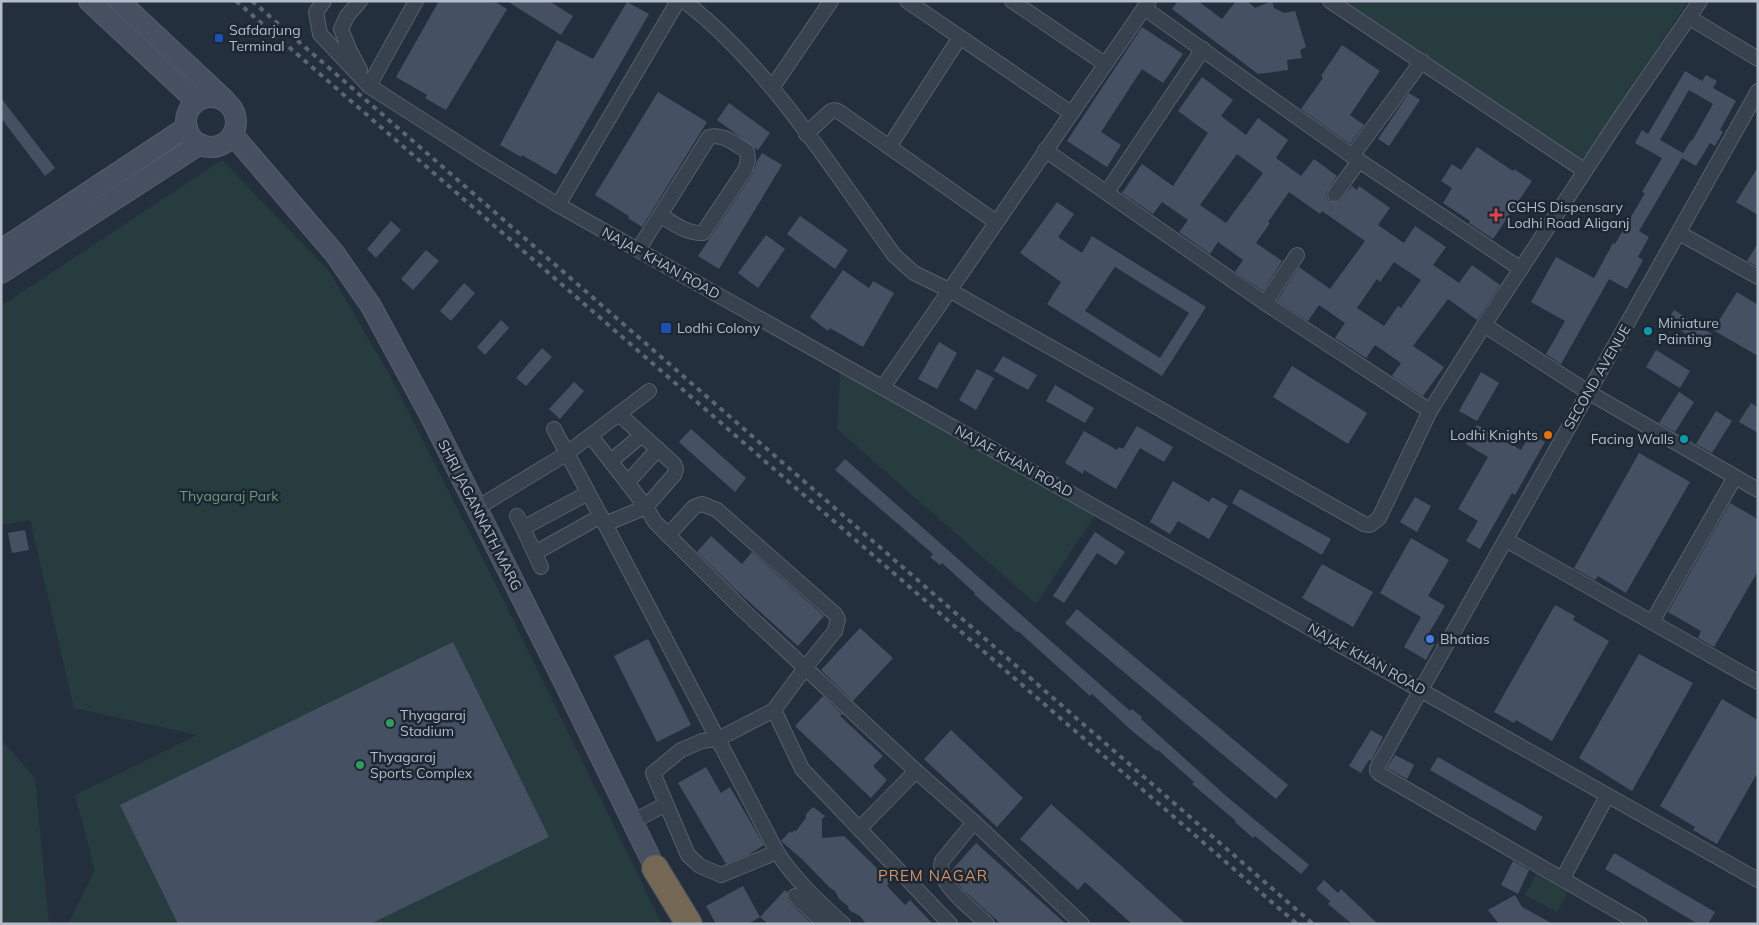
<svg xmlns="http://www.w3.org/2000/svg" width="1759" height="925" viewBox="0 0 1759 925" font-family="Mulish,sans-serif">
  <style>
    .green { fill: #263c3f }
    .building { fill: #455162; fill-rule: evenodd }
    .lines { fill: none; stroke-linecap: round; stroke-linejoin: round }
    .street-casing { stroke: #565f6c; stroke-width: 16 }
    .secondary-casing { stroke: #565f6c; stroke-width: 22 }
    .highway-casing { stroke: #434c59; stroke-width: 28 }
    .street { stroke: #38414e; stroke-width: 14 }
    .secondary { stroke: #465061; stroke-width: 20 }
    .highway { stroke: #746855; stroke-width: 26 }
    .rail { stroke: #5a6575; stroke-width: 4; stroke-dasharray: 5 5; stroke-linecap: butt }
    .transit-dot { fill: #1a4fb4; stroke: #1d2633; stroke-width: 2 }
    .health-dot { fill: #e0444e; stroke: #1d2633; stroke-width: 2 }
    .culture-dot { fill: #0f9aa8; stroke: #1d2633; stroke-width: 2 }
    .food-dot { fill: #e8710a; stroke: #1d2633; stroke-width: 2 }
    .shop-dot { fill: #3f7fe0; stroke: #1d2633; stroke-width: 2 }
    .leisure-dot { fill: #2e9e5b; stroke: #1d2633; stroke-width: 2 }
    .labels { text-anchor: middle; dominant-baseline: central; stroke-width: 5; stroke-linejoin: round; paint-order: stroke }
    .poi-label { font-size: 14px; fill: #b4bcc9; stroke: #1d2633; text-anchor: start }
    .street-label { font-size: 14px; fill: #b4bcc9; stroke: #1d2633 }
    .park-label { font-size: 14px; fill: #6b9a76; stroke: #1d2633 }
    .neighbourhood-label { font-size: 15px; letter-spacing: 1px; fill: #d59563; stroke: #1d2633 }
  </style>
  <rect width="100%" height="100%" fill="#242f3e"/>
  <g class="green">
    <polygon points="1335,1 1688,1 1581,163"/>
    <polygon points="222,160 329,271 394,383 497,587 662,924 68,924 95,870 75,795 197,735 74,708 30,520 1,525 1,306"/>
    <polygon points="841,364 1099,509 1036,604 837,429"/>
    <polygon points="4,743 35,778 49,924 1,924 1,744"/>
    <polygon points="1538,871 1570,888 1557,912 1525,895"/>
  </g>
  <g class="building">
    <polygon points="439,1 494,1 507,9 446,110 425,98 427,95 396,77"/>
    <polygon points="507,1 549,1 573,16 561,35"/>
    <polygon points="1178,1 1198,1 1222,19 1236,1 1247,1 1255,8 1272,1 1274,8 1284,13 1295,11 1306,47 1300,50 1302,58 1287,60 1288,70 1258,74 1172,9"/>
    <polygon points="627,2 649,14 556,175 522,155 521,157 500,145 557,40 593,59"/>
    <polygon points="1142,27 1183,54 1163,83 1142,69 1101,132 1121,145 1107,167 1067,141"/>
    <polygon points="1342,45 1380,71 1350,115 1364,125 1350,144 1301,109 1323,78 1321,76"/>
    <path d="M1685,71L1702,81L1706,75L1717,81L1713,88L1736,101L1720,130L1723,132L1715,146L1710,143L1696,166L1682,158L1639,231L1649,237L1638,257L1643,260L1627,289L1609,279L1561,364L1546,354L1565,321L1531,302L1556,257L1594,278L1613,243L1615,244L1645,193L1642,192L1662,158L1635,143L1642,130L1648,134ZM1689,90L1713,104L1692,141L1691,140L1683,153L1660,140Z"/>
    <path d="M1202,77L1233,100L1221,116L1246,135L1258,118L1288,140L1276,158L1301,176L1314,159L1337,176L1326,193L1327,197L1330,201L1339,202L1352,186L1357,190L1359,186L1390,208L1378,225L1404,243L1415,226L1446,247L1433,265L1459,283L1472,265L1500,285L1477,320L1448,299L1413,346L1444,367L1423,396L1392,376L1401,363L1375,345L1366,358L1335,338L1345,323L1319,305L1308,321L1277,301L1299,267L1330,289L1365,241L1322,211L1320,214L1289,192L1268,222L1270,223L1256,243L1282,261L1263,291L1235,272L1243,260L1218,242L1210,254L1179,232L1188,220L1162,202L1153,214L1122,193L1142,164L1173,186L1208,133L1178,111ZM1237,154L1263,173L1226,223L1200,205ZM1394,262L1421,280L1401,308L1398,306L1384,326L1357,308L1377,279L1380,282Z"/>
    <polygon points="658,92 707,122 642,227 628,218 629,216 595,195"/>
    <polygon points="1409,93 1420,100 1389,146 1378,139"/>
    <polygon points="1,98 55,168 45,176 1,118"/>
    <polygon points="729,103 770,133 758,150 717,120"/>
    <polygon points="1477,147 1513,171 1514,169 1532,181 1493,239 1469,223 1470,221 1443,203 1452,188 1441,181 1452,164 1461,170"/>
    <polygon points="762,153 782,165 719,269 698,256 752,175 757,161"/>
    <polygon points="1758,167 1758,215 1736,202"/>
    <path d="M1057,202L1074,214L1058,237L1082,253L1092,236L1206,307L1162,376L1047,304L1061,282L1020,253ZM1115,267L1189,313L1160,358L1085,311Z"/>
    <polygon points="800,216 848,250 835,269 787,234"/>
    <polygon points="391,221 401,230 376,258 367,249"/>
    <polygon points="766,235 785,249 758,288 738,273"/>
    <polygon points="1758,243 1758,267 1747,261"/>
    <polygon points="426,250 439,261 413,290 401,279"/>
    <polygon points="843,270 869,288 873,281 894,293 863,347 830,328 828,331 810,317"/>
    <polygon points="464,283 475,293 451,321 440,311"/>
    <polygon points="1737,292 1758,305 1758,356 1713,330"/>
    <polygon points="1674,310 1712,334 1705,346 1667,322"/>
    <polygon points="501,320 509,328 485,355 477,347"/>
    <polygon points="939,342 957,353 937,389 918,379"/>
    <polygon points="542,348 552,357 526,386 516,378"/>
    <polygon points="1656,350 1690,371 1680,388 1646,367"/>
    <polygon points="1003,356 1037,375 1028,390 994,371"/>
    <polygon points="1292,366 1367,413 1348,444 1273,397"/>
    <polygon points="977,369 994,378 976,410 959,400"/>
    <polygon points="1481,372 1499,383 1477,421 1459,411"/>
    <polygon points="574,382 584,391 560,419 549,409"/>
    <polygon points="1055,385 1094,408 1085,423 1046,401"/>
    <polygon points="1679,392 1694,402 1675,432 1659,423"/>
    <polygon points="1751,403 1758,407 1758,433 1739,422"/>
    <polygon points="1716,411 1732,421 1712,453 1696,444"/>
    <polygon points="1477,425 1521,450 1530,434 1545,442 1515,495 1512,493 1480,549 1466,541 1478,521 1458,509 1488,457 1466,444"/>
    <polygon points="1137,426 1173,447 1164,462 1140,448 1116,489 1084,470 1083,474 1065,463 1084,431 1117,450 1119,447 1123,449"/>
    <polygon points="691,429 746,478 735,492 679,442"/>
    <polygon points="1639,453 1690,482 1626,593 1598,576 1595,580 1574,568"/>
    <polygon points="845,459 1130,711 1132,709 1142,717 1141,719 1225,795 1309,865 1301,874 1255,836 1253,838 1235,822 1236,821 1192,784 1194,782 1158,750 1157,751 1131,730 1092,694 1090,696 1018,631 1017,632 974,594 975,593 942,563 940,565 930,557 933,554 835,470"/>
    <polygon points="1173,481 1209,502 1212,497 1228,506 1209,539 1178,521 1170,534 1150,522"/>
    <polygon points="1240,489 1331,539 1322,555 1232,503"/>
    <polygon points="1415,497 1431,506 1417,532 1400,522"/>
    <polygon points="1730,503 1758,519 1758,571 1714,647 1698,638 1701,631 1668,612"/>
    <polygon points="25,530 29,550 12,553 8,533"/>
    <polygon points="1095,532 1125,552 1116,565 1097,553 1064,603 1053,596"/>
    <polygon points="711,536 742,564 752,552 824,616 798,646 737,591 697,552"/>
    <polygon points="1411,538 1449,560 1428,596 1445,606 1426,638 1435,643 1426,660 1404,647 1421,617 1380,593"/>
    <polygon points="1322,564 1373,592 1353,627 1302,598"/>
    <polygon points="1555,605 1575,616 1573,620 1609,641 1552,741 1516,720 1514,723 1494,712"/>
    <polygon points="1077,609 1288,785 1276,799 1065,623"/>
    <polygon points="860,628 893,658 853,701 821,670"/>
    <polygon points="648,639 691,725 657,742 614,656"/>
    <polygon points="453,642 549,837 370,924 178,924 120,805"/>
    <polygon points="1639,654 1693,683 1632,791 1579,758"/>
    <polygon points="823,696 842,714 840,716 883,756 873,766 887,780 871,798 795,726"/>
    <polygon points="1722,699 1758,720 1758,772 1717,844 1693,830 1695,827 1660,806"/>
    <polygon points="951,730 1023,798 997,827 924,759"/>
    <polygon points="1371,730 1383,737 1371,761 1369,760 1361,773 1349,766"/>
    <polygon points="1395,755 1414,765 1407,779 1387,768"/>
    <polygon points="1438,757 1543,817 1535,831 1430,770"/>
    <polygon points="706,767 721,793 730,787 764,845 748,855 726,864 678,783"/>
    <polygon points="1051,804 1118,863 1186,924 1132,924 1085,882 1078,890 1020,839"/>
    <polygon points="813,807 825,816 822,819 822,838 844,836 890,881 887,886 905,905 910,900 933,924 866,924 860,916 849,910 848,906 839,899 835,891 830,888 802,859 781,841 790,831 792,833 794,830 796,831 806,818 806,814"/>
    <polygon points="976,843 1066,924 1001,924 963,890 957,882 951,871"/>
    <polygon points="1614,853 1715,912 1708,924 1698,924 1605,869"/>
    <polygon points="1513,861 1529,870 1518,894 1501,885"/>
    <polygon points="1324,880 1338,893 1341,889 1378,924 1352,924 1328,904 1330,901 1316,889"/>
    <polygon points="743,886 760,917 748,924 716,924 706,906"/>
    <polygon points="785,890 787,892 787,898 789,902 812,924 768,924 760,917"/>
    <polygon points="1515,895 1522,907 1553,924 1499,924 1488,910"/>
  </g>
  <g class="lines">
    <defs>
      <g id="street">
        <polyline points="324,1 316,12 320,34 369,86 486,161 558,205 1758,880"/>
        <polyline points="360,1 347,16 341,29 349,49 360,70"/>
        <path d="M684,1C769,66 832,169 894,255L914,273L949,290L1364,524L1370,525L1379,518L1430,411L1484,325L1621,116L1700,1"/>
        <polyline points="907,1 1071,113"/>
        <polyline points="1012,1 1105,64"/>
        <polyline points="1330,1 1585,171"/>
        <polyline points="1144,8 1352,156 1521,269"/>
        <polyline points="1690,18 1758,59"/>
        <polyline points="369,86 416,1"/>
        <polyline points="772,88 831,1"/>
        <polyline points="806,134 831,111 834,110 838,111 996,222"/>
        <polyline points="889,147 960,37"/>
        <polyline points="1045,150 1265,303 1430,411"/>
        <polyline points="1352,156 1422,61"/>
        <polyline points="1107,192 1203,49"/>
        <polyline points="1335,194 1359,161"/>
        <polyline points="558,205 678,1"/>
        <polyline points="1679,233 1758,277"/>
        <path d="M638,250L709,137C723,133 735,144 747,151L748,160L745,170L703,233C687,234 673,223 660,215"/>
        <polyline points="1265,303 1297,255"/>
        <polyline points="1484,325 1588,392 1758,490"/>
        <polyline points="883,387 1149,1"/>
        <path d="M554,429L605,524L777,852C795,880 818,901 843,924"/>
        <polyline points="591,436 646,507 674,475 676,469 674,464 619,414"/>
        <polyline points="611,461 642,435"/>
        <polyline points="627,483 658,449"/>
        <polyline points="477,508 566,454 649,391"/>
        <polyline points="517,516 523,528"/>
        <polyline points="605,524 646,507 655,522 744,611 916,771 974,822 1082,924"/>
        <polyline points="668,535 694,507 702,504 717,510 835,614 838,619 835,631 805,668 774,710 718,739 702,741 681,750 653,773 688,855 700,866 721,875 777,852"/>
        <polyline points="1506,540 1758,682"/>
        <polyline points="535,553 601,516"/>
        <polyline points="541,567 523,528 588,493"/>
        <polyline points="1652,622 1735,477"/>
        <polyline points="774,710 802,769 950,924"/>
        <polyline points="632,822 666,804"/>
        <path d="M974,822L942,861C935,884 973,909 987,924"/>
        <polyline points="859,829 916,771"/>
        <polyline points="1563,878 1607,796"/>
        <polyline points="795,896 825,924"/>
        <polyline points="1640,924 1380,774 1377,771 1377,768 1758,91"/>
      </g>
      <g id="secondary">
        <polyline points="89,1 196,101"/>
        <polyline points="119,1 225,100"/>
        <circle cx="211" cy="122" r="25"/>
        <polyline points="233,135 335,254 371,306 431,417 564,682 661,880"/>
        <polyline points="1,250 187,127"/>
        <polyline points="1,273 200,144"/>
      </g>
      <polyline id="highway" points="655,868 689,924"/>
    </defs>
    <use href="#street" class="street-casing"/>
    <use href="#secondary" class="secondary-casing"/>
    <use href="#highway" class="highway-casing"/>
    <use href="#street" class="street"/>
    <use href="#secondary" class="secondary"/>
    <use href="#highway" class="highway"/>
    <g class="rail">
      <polyline points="236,1 1297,924"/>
      <polyline points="252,1 1313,924"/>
    </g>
  </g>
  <g class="transit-dot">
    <rect x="214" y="33" width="10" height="10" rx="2.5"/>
    <rect x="660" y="322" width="12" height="12" rx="2.5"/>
  </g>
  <path class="health-dot" d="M1493.5 207.5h5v5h5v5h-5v5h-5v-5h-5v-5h5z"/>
  <g class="culture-dot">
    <circle cx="1648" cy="331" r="5"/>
    <circle cx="1684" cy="439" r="5"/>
  </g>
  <circle class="food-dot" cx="1548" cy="435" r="5"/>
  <circle class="shop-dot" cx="1430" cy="639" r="5"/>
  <g class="leisure-dot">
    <circle cx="390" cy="723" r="5"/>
    <circle cx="360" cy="765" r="5"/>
  </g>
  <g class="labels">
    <g class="poi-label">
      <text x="229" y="30">Safdarjung<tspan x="229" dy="16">Terminal</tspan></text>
      <text x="1507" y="207">CGHS Dispensary<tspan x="1507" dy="16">Lodhi Road Aliganj</tspan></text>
      <text x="1658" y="323">Miniature<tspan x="1658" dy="16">Painting</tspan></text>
      <text x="677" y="328">Lodhi Colony</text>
      <text x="1538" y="435" text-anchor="end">Lodhi Knights</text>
      <text x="1674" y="439" text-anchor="end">Facing Walls</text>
      <text x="1440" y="639">Bhatias</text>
      <text x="400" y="715">Thyagaraj<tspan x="400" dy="16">Stadium</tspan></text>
      <text x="370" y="757">Thyagaraj<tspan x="370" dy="16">Sports Complex</tspan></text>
    </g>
    <g class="street-label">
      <text transform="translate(661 263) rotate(29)">NAJAF KHAN ROAD</text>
      <text transform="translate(1597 377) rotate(-60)">SECOND AVENUE</text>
      <text transform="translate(1014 461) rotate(29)">NAJAF KHAN ROAD</text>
      <text transform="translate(480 515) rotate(63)">SHRI JAGANNATH MARG</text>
      <text transform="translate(1367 659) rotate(29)">NAJAF KHAN ROAD</text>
    </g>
    <g class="park-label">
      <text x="229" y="496">Thyagaraj Park</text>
    </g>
    <g class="neighbourhood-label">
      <text x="933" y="875">PREM NAGAR</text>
    </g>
  </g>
  <rect width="1759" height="925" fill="none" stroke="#b4bcc9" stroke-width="5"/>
</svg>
